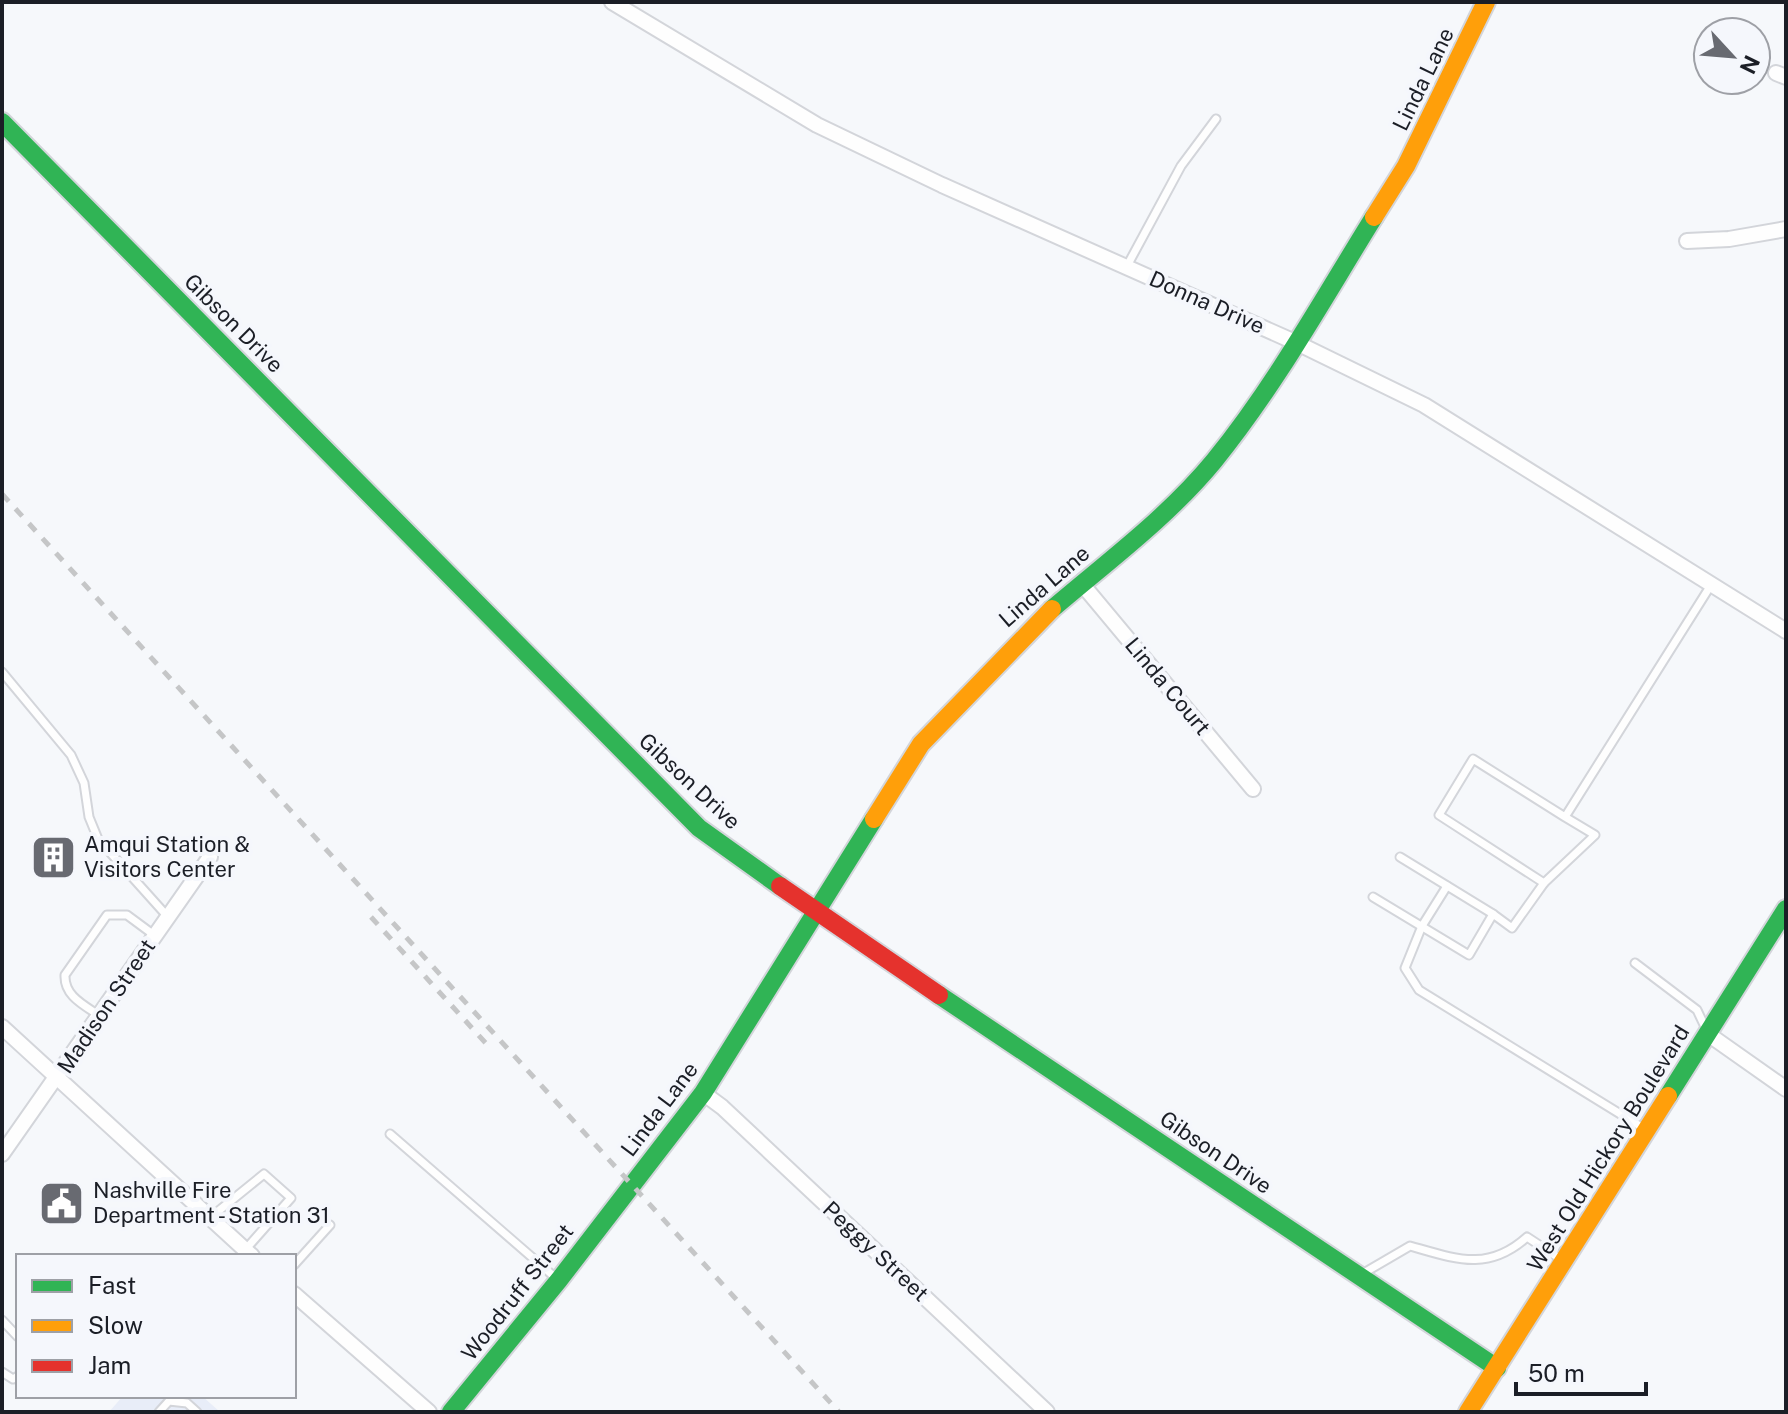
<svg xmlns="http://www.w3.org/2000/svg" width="1788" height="1414" viewBox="0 0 1788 1414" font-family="'Public Sans',sans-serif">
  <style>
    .built { fill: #e8edf8 }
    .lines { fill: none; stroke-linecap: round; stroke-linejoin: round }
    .lane-casing { stroke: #d3d5da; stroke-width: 11 }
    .street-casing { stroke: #d3d5da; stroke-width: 18 }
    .fast-casing { stroke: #d3d5da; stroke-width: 22 }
    .slow-casing { stroke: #d3d5da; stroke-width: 22 }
    .jam-casing { stroke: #d3d5da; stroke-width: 22 }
    .lane { stroke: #fefefe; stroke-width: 7 }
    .street { stroke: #fefefe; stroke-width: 14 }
    .fast { stroke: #30b455; stroke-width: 18 }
    .slow { stroke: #ff9f0a; stroke-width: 18 }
    .jam { stroke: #e5322d; stroke-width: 18 }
    .rail { stroke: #c5c6c7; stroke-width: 5; stroke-dasharray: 10 10; stroke-linecap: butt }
    .labels { text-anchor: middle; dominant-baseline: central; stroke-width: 8; stroke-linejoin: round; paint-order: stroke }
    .street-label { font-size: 22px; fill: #1b1e26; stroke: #f5f7fc }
    .poi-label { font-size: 22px; fill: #1b1e26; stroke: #f5f7fc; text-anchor: start }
  </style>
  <rect width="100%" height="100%" fill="#f6f8fb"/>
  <polygon class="built" points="123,1396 202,1396 220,1412 109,1412"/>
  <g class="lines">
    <defs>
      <g id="lane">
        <polyline points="1127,266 1181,166 1216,119"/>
        <polyline points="2,672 71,755 84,783 89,817 98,839 168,917"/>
        <polyline points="1565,817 1595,835 1544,883 1439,815 1473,759 1565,817 1711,585"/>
        <polyline points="1400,857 1493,914"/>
        <polyline points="1447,886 1422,926 1405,968 1419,990 1643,1128"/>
        <polyline points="1373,897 1469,955 1493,914 1512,928 1544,883"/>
        <polyline points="1635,963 1697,1010 1706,1029"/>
        <path d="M100,1016C84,1005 64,996 65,975L107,915H127L154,935"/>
        <polyline points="390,1134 557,1279"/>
        <polyline points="211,1217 264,1174 291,1198 245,1250"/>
        <polyline points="294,1265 330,1225"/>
        <path d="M1362,1274L1410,1246C1456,1259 1488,1272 1527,1237L1559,1258"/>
        <polyline points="2,1320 18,1337"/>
        <polyline points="2,1372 13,1379 18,1376"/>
        <polyline points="159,1412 169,1401 187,1403 197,1412"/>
      </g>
      <g id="street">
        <polyline points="612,2 817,125 942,185 1297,343 1424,405 1786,631"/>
        <polyline points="1776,73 1786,77"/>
        <polyline points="1687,241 1729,239 1786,229"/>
        <polyline points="1082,584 1253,789"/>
        <polyline points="2,1027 252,1256"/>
        <polyline points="1708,1034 1786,1089"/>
        <polyline points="703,1093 722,1107 1047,1412"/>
        <polyline points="2,1154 210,857"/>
        <polyline points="294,1294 429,1412"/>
      </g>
      <g id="fast">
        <polyline points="2,122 699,828 780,886"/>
        <path d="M1052,609C1107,562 1168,517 1214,461C1275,386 1323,299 1374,217"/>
        <polyline points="939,995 1497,1368"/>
        <polyline points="1668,1096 1786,909"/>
        <polyline points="451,1412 559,1280 703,1093 874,819"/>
      </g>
      <g id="slow">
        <polyline points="1374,217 1406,166 1486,2"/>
        <polyline points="874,819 921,744 1052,609"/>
        <polyline points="1468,1412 1668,1096"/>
      </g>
      <polyline id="jam" points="780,886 939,995"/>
    </defs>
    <use href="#lane" class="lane-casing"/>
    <use href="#street" class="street-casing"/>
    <use href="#fast" class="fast-casing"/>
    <use href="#slow" class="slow-casing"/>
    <use href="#jam" class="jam-casing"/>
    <use href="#lane" class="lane"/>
    <use href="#street" class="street"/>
    <use href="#fast" class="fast"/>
    <use href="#slow" class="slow"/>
    <use href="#jam" class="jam"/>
    <g class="rail">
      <polyline points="2,494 839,1412"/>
      <polyline points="371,917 492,1050"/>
    </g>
  </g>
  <defs>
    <symbol id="building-square" viewBox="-11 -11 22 22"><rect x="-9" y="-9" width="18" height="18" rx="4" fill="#686a71" stroke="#f5f7fc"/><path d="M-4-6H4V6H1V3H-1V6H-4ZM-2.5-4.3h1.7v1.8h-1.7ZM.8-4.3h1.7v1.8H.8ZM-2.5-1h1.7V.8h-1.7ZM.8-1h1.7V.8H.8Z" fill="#fff"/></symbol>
    <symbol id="civic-square" viewBox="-11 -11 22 22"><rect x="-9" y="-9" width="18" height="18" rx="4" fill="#686a71" stroke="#f5f7fc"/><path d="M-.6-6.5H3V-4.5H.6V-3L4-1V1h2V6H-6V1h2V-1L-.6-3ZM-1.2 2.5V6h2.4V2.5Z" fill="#fff"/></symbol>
  </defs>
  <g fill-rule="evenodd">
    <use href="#building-square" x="28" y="832" width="51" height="51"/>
    <use href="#civic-square" x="36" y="1178" width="51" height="51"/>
  </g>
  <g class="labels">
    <g class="street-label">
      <text transform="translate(1423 79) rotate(-64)">Linda Lane</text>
      <text transform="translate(1207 302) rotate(24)">Donna Drive</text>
      <text transform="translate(234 323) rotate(45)">Gibson Drive</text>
      <text transform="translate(1044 586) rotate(-41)">Linda Lane</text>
      <text transform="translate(1168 686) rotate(50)">Linda Court</text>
      <text transform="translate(690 781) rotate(43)">Gibson Drive</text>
      <text transform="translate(106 1006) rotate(-56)">Madison Street</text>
      <text transform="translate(659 1109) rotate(-53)">Linda Lane</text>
      <text transform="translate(1608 1148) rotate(-58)">West Old Hickory Boulevard</text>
      <text transform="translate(1216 1152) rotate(34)">Gibson Drive</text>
      <text transform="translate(876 1251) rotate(43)">Peggy Street</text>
      <text transform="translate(517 1292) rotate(-52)">Woodruff Street</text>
    </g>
    <g class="poi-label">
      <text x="84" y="844">Amqui Station &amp;<tspan x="84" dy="25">Visitors Center</tspan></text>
      <text x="93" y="1190">Nashville Fire<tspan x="93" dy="25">Department - Station 31</tspan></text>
    </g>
  </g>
  <rect width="1788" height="1414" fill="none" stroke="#1b1e26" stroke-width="8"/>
  <rect x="16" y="1254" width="280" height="144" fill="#f5f7fc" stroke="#9ea0a6" stroke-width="2"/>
  <rect x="32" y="1280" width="40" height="12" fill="#30b455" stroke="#9ea0a6" stroke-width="2"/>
  <text x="88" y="1294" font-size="24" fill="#1b1e26">Fast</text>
  <rect x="32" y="1320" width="40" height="12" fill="#ff9f0a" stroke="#9ea0a6" stroke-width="2"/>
  <text x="88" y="1334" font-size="24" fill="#1b1e26">Slow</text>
  <rect x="32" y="1360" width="40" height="12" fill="#e5322d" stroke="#9ea0a6" stroke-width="2"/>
  <text x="88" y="1374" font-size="24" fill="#1b1e26">Jam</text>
  <g transform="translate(1732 56) rotate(116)"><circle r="38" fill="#f5f7fc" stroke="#9ea0a6" stroke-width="2"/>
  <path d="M0-6L14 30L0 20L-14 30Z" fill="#686a71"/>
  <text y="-12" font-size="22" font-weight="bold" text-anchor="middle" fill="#1b1e26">N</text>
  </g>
  <path d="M1516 1382v12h130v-12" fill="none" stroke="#1b1e26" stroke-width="4"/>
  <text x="1528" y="1382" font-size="24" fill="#1b1e26" stroke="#f5f7fc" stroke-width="6" paint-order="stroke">50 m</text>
</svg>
